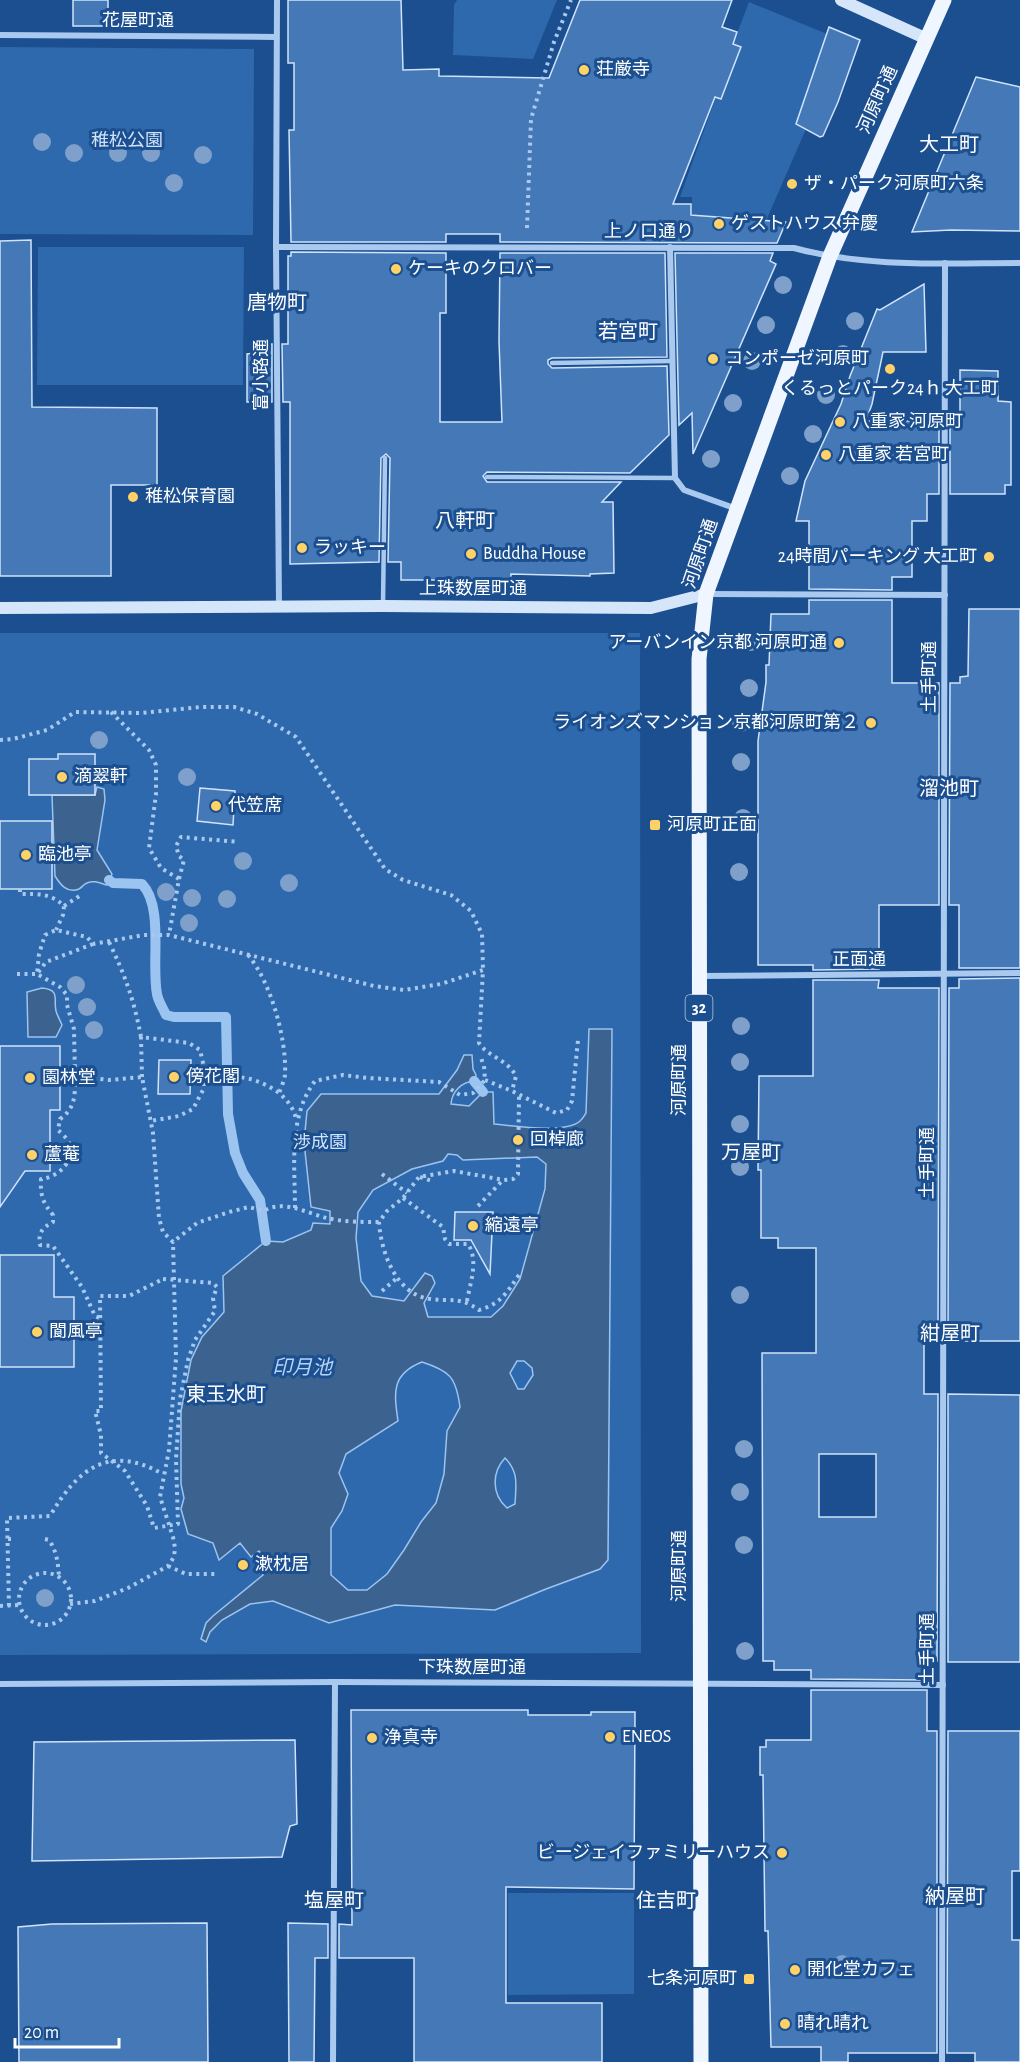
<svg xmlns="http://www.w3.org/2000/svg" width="1020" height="2062" viewBox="0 0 1020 2062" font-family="'Alegreya Sans','Noto Sans JP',sans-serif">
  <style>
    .green { fill: #2e69ad }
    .water { fill: #3c6290; stroke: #9cc4f0; stroke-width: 1.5; fill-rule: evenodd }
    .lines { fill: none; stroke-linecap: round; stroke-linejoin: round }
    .stream { stroke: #9cc4f0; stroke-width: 10 }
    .building { fill: #4478b7; stroke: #cfe3fa; stroke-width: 1.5; fill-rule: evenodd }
    .path { stroke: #a9c9ee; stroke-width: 4; stroke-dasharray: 3 4.5; stroke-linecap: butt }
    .lane { stroke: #a9c9ee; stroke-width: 4.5 }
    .street { stroke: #a9c9ee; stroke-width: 6 }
    .secondary { stroke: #d6e6fa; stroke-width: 12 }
    .primary { stroke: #f0f6ff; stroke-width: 15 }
    .tree { fill: #7ea0ca }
    .poi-dot { fill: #ffd166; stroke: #1b4f8f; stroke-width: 2 }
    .labels { text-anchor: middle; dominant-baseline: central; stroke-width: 6; stroke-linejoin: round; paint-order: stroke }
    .shield { fill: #1b4f8f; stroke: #bbcadd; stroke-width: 1.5 }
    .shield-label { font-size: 16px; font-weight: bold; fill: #fff }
    .street-label { font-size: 18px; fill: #fff; stroke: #1b4f8f }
    .poi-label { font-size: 18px; fill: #fff; stroke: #1b4f8f; text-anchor: start }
    .park-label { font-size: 18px; fill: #cfe3fa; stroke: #1b4f8f }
    .neighbourhood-label { font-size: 20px; fill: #fff; stroke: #1b4f8f }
    .water-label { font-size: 20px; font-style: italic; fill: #b5d3f5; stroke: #1b4f8f }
  </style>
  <rect width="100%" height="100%" fill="#1b4f8f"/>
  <g class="green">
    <polygon points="457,0 557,0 533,59 453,55 454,5"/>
    <polygon points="749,2 827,34 796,123 806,129 762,230 741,219 692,214 692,197 680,197 716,97 721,99 741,47 733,44"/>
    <polygon points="0,47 254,49 253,235 0,234"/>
    <polygon points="38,247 244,247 243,385 37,385"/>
    <polygon points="0,633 640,633 641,1653 0,1655"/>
    <polygon points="508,1893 634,1893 634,1994 508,1995"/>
  </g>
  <g class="water">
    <path d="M97,787L104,789L105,800L97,850L112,874L107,885C100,883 94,880 87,883C84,884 82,887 79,889C67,894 60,884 55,876L52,795H95Z"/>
    <path d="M42,988C61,990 53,999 56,1011C57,1015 60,1020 62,1025L56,1037H28L27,992Z"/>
    <path d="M589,1029H612L608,1560L600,1569L546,1589L495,1610L395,1605L329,1623L273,1601L250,1604L222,1620L210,1632L206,1642L201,1639L206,1623L213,1616L263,1575L261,1568L267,1561L259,1551L251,1557L240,1543L219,1560L213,1543L188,1534L181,1509L184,1498L181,1484V1411L191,1360L202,1337L224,1312L223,1276L266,1241L283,1242L311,1230L313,1223L330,1224V1211L311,1207L304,1142L307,1111L321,1094H439L457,1070L464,1055H472L473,1069L476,1075L474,1081C462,1082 452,1091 451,1104L469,1106L483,1092H493L494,1124C513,1126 566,1134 580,1121C583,1119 584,1116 586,1113ZM448,1154L457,1155L463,1160L537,1157L546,1164L545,1189L520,1279L503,1306L491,1317H428L424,1303L435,1283L432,1276L425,1273L404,1301L372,1296L361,1281L356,1238L358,1212L373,1190L412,1169L443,1161ZM517,1361H524L532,1368L533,1375L524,1389H518L510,1373ZM422,1362C450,1371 456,1377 460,1407L447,1431L444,1474L436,1503L421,1522L404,1550L387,1574L367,1590H348L331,1575V1528L342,1511L348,1494L339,1473L346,1454L398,1421C394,1393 391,1374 422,1362ZM505,1458C519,1472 516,1485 515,1504L507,1508C491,1494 492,1472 505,1458Z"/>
  </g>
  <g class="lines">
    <g class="stream">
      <path d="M109,880L113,883L142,884C164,907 151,963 157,994C158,1001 163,1008 166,1015L174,1017H226L228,1114L235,1153L243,1173L260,1200L266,1241"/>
      <polyline points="474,1081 483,1092"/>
    </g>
  </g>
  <g class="building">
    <rect x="73" y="0" width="35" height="26"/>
    <polygon points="288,0 401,0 403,70 439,69 439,76 549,78 580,0 732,0 722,27 737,32 733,44 741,47 721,99 715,97 673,204 691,204 691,215 786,222 777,243 500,242 500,234 446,234 446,242 291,242 289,130 294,130 294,63 288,63"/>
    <polygon points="829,27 860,40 838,102 823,136 820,137 796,124"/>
    <polygon points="976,77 1020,87 1020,231 951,230 912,232"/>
    <polygon points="31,240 32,407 157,408 157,485 111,485 111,576 0,576 0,241"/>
    <polygon points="291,252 446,253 446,313 440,313 440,422 502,422 499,341 500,253 665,253 667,357 552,358 548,360 548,364 552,368 667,366 669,435 630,473 487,472 483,476 487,482 621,482 602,502 613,502 614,573 590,574 590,576 511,574 511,580 401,580 401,562 388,562 390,458 386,454 381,458 379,562 290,564 290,402 283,402 282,344 288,344 288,256 291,256"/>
    <polygon points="675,253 773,253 770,261 776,264 693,454 692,413 679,425"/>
    <polygon points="924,284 926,352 883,352 872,404 866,421 939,421 939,494 927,494 927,521 912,521 912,577 892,577 892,590 809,589 809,521 796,521 805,481 841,404 850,376 877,309 880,310"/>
    <polygon points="256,344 272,344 272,402 247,402 247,354 256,353"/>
    <polygon points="960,370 998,371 998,401 1011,402 1011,485 1005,485 1005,494 950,494 950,421 960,421"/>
    <polygon points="809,600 892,600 892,683 939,683 939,905 879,905 879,969 813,970 813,965 758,965 758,741 766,682 766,665 769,665 771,614 809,614"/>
    <polygon points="969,609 1020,609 1020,968 959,968 959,905 949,905 950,683 960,683 960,677 968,676"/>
    <polygon points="58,754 95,754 95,795 29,795 29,759 58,759"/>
    <polygon points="200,788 235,791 233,825 197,821"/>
    <rect x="0" y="821" width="52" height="68"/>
    <polygon points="1020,978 1020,1341 948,1341 949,988 959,988 959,979"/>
    <path d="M813,980H879L878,988H939L938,1341H924V1394H938L937,1661H927V1680L811,1679V1670H774V1661H763L762,1353H816V1248H778V1238H761V1170H758L759,1076H813ZM819,1454H876V1517H819Z"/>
    <polygon points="0,1046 60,1046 60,1110 50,1110 50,1171 25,1171 0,1207"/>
    <polygon points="159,1060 191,1060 190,1094 158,1094"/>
    <polygon points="455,1212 493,1212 490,1274 471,1240 454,1240"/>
    <polygon points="0,1255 54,1255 54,1297 74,1297 74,1367 0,1367"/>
    <polygon points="948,1394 1020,1395 1020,1662 948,1662"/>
    <polygon points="811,1690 927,1690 927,1731 937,1731 937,2053 848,2053 848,2062 821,2062 821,2047 771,2047 768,1931 765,1931 763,1775 760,1775 760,1747 766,1747 766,1740 811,1740"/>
    <polygon points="351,1710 528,1710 528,1715 591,1715 591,1712 635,1712 634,1889 506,1887 506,2003 602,2003 602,2062 414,2062 414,1958 339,1958 339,1924 352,1925"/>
    <polygon points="948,1731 1020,1731 1020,1871 1012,1871 1012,1940 1020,1940 1020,2062 975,2062 975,2053 947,2053"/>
    <polygon points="295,1740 297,1824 290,1826 282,1857 32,1861 34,1742"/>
    <polygon points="207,1923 208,2062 19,2062 18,1927 52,1924"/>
    <polygon points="288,1923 328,1924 328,1958 315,1958 314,2062 289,2062"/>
  </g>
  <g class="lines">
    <g class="path">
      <polyline points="527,228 531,119 554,42 571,0"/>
      <polyline points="111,712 149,750 156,765 156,794 149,848 161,868 179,879 169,935"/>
      <polyline points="0,740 13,739 47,730 75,712 142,713 200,707 234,707 257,714 296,737 385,869 403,880 451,895 471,911 482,934 483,970"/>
      <polyline points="179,879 184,860 179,856 176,846 181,837 239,842"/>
      <path d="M20,889V894C38,894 51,893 64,906L63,915L56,930"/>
      <polyline points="64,906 81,895"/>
      <path d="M109,942C125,975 134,1000 141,1037"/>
      <path d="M93,944L46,962L37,974L60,987L67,995V1005L74,1029L75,1076L109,1080L142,1077L153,1133L159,1218L163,1232L173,1242L197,1223L229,1212L249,1207L264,1211C283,1199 306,1213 327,1218C343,1222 362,1222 379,1222"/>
      <path d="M248,955C271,982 287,1040 285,1075C284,1081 281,1088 279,1093"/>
      <path d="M17,974H37L39,954L45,935L56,930L87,937L93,944L144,935H169L374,986L404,990L441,984L483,970L479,1043C488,1057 507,1059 516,1076L512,1091"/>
      <path d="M75,1076C75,1094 76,1108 60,1119L58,1130C61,1133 66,1137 68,1141C77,1160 59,1177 41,1179C40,1195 43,1203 53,1215V1222C42,1228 38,1233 40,1245L53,1246L82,1287L95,1316L100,1318"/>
      <polyline points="142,1077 141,1037 189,1043 200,1050 204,1067 204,1088 193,1109 179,1116 150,1121"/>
      <path d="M204,1077C215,1077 227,1076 238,1077C261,1079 291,1094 296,1119"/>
      <polyline points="485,1080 512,1091 556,1113 567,1110 572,1101 578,1040"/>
      <polyline points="382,1174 407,1193"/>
      <polyline points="420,1177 432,1181"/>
      <path d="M403,1198L443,1227L445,1239L449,1244H468C479,1261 470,1283 467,1301"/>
      <polyline points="478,1206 503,1180"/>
      <path d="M295,1208C295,1166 288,1117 315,1081L343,1075L368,1078L439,1082L460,1095L473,1093L485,1080L484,1066L481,1058"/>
      <path d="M519,1275C507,1292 501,1304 479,1310C459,1296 452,1302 430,1299C395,1294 381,1251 379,1222L387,1211L403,1198L419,1177L454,1171L504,1180L513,1179L518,1174L519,1096"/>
      <polygon points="163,1279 213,1283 217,1287 213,1298 215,1311 195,1340 188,1360 180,1399 176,1459 178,1524 154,1528 147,1506 125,1471 101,1453 101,1435 95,1411 101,1411 100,1296 129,1296"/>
      <polyline points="382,1291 397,1278"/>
      <polyline points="8,1539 14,1539"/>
      <path d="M45,1539L49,1540C57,1552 58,1563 59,1577"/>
      <polyline points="168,1566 186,1574 217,1574"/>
      <circle cx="45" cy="1599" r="26"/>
      <polyline points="70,1604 95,1601 128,1588 168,1566 174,1557 175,1548 173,1537 160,1497 169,1450 176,1358 173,1242"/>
      <polyline points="0,1606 20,1605"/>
      <path d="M9,1606L7,1518L50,1516C78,1468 109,1444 163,1474"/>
    </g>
    <g class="lane">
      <polyline points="552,363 672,361"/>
      <polyline points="487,477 675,478"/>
      <polyline points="383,605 385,458"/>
    </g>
    <g class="street">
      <polyline points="277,0 276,247 279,606"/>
      <polyline points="0,35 276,37"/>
      <path d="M276,247L794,248C867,268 945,263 1020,263"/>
      <polyline points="670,247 675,478 684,490 737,509"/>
      <polyline points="708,594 945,595"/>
      <polyline points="700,976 1020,973"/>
      <polyline points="0,1684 335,1682 943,1685"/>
      <polyline points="333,2062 335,1682"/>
      <polyline points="942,2062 945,263"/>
    </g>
    <g class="secondary">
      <polyline points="841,0 927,39"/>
      <polyline points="0,608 383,606 651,608 706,594"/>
    </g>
    <polyline class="primary" points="701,2062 699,659 706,594 830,256 944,0"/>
  </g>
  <g class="tree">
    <circle cx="42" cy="142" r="9"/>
    <circle cx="74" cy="153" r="9"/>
    <circle cx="118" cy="153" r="9"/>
    <circle cx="151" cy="153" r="9"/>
    <circle cx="203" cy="155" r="9"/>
    <circle cx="174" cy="183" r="9"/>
    <circle cx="783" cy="285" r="9"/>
    <circle cx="855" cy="321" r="9"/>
    <circle cx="766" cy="325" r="9"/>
    <circle cx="843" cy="354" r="9"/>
    <circle cx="752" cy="361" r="9"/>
    <circle cx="826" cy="395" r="9"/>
    <circle cx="733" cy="403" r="9"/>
    <circle cx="813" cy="434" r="9"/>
    <circle cx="711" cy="459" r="9"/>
    <circle cx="790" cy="476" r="9"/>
    <circle cx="751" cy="642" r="9"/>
    <circle cx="749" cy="688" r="9"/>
    <circle cx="741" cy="723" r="9"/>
    <circle cx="99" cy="740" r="9"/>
    <circle cx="741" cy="762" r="9"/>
    <circle cx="187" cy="777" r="9"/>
    <circle cx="743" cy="818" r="9"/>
    <circle cx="243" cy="861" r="9"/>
    <circle cx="739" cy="872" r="9"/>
    <circle cx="289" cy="883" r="9"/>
    <circle cx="166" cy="892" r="9"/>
    <circle cx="192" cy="898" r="9"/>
    <circle cx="227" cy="899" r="9"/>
    <circle cx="189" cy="923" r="9"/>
    <circle cx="76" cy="985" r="9"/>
    <circle cx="87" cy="1007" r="9"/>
    <circle cx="741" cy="1026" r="9"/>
    <circle cx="94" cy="1030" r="9"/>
    <circle cx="740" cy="1062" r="9"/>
    <circle cx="740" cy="1124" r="9"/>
    <circle cx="740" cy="1167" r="9"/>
    <circle cx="740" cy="1295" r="9"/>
    <circle cx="744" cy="1449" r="9"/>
    <circle cx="740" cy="1492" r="9"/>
    <circle cx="744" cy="1545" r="9"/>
    <circle cx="45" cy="1598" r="9"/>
    <circle cx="745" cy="1651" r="9"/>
    <circle cx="842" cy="1964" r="9"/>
  </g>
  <g class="poi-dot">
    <circle cx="584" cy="70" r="6"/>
    <circle cx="792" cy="184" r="6"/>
    <circle cx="719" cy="224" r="6"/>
    <circle cx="396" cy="269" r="6"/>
    <circle cx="713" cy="359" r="6"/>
    <circle cx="890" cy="369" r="6"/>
    <circle cx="840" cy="422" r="6"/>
    <circle cx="826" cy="455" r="6"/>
    <circle cx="133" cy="497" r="6"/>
    <circle cx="302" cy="548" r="6"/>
    <circle cx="471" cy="554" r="6"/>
    <circle cx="989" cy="557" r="6"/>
    <circle cx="839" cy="643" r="6"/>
    <circle cx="871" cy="723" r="6"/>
    <circle cx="62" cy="777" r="6"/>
    <circle cx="216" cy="806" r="6"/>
    <rect x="649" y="819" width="12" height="12" rx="3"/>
    <circle cx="26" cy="855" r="6"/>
    <circle cx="174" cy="1077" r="6"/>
    <circle cx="30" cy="1078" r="6"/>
    <circle cx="518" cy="1140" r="6"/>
    <circle cx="32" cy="1155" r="6"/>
    <circle cx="473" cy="1226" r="6"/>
    <circle cx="37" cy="1332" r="6"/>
    <circle cx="243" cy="1565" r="6"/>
    <circle cx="610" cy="1737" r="6"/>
    <circle cx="372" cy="1738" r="6"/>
    <circle cx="782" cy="1853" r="6"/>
    <circle cx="795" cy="1970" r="6"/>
    <rect x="743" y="1973" width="12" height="12" rx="3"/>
    <circle cx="785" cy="2024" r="6"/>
  </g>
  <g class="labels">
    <rect class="shield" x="685.5" y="995" width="27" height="26" rx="4.5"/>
    <g class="shield-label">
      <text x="699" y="1008">32</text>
    </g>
    <g class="street-label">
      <text x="138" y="21">花屋町通</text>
      <text transform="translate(878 100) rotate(-66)">河原町通</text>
      <text x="649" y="232">上ノ口通り</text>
      <text transform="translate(262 375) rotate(-90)">富小路通</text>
      <text transform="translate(701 554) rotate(-71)">河原町通</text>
      <text x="473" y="589">上珠数屋町通</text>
      <text transform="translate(930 677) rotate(-90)">土手町通</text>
      <text x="859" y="960">正面通</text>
      <text transform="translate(680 1080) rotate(-90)">河原町通</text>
      <text transform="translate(928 1163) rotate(-90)">土手町通</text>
      <text transform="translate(680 1566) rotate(-90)">河原町通</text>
      <text transform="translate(928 1649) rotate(-90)">土手町通</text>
      <text x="472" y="1668">下珠数屋町通</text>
    </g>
    <g class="poi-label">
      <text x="596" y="70">荘厳寺</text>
      <text x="804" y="184">ザ・パーク河原町六条</text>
      <text x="731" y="224">ゲストハウス 弁慶</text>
      <text x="408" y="269">ケーキのクロバー</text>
      <text x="725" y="359">コンポーゼ河原町</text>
      <text x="890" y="389" text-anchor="middle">くるっとパーク24ｈ 大工町</text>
      <text x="852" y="422">八重家 河原町</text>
      <text x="838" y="455">八重家 若宮町</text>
      <text x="145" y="497">稚松保育園</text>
      <text x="314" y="548">ラッキー</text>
      <text x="483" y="554">Buddha House</text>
      <text x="977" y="557" text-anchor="end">24時間パーキング 大工町</text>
      <text x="827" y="643" text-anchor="end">アーバンイン京都 河原町通</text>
      <text x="859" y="723" text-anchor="end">ライオンズマンション京都河原町第２</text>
      <text x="74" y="777">滴翠軒</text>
      <text x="228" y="806">代笠席</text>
      <text x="667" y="825">河原町正面</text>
      <text x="38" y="855">臨池亭</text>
      <text x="186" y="1077">傍花閣</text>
      <text x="42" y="1078">園林堂</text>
      <text x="530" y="1140">回棹廊</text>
      <text x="44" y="1155">蘆菴</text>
      <text x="485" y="1226">縮遠亭</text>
      <text x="49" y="1332">閬風亭</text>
      <text x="255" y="1565">漱枕居</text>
      <text x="622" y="1737">ENEOS</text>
      <text x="384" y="1738">浄真寺</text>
      <text x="770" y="1853" text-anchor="end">ビージェイファミリーハウス</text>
      <text x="807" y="1970">開化堂カフェ</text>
      <text x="737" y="1979" text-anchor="end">七条河原町</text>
      <text x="797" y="2024">晴れ晴れ</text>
    </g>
    <g class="park-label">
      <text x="127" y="141">稚松公園</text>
      <text x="320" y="1143">渉成園</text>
    </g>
    <g class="neighbourhood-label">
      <text x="949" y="145">大工町</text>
      <text x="277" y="303">唐物町</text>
      <text x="628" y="332">若宮町</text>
      <text x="465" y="521">八軒町</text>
      <text x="949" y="789">溜池町</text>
      <text x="751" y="1153">万屋町</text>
      <text x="950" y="1334">紺屋町</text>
      <text x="226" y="1395">東玉水町</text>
      <text x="955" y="1897">納屋町</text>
      <text x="334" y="1901">塩屋町</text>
      <text x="666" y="1901">住吉町</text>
    </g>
    <g class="water-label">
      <text x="302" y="1368">印月池</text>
    </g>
  </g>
  <path d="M15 2038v9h104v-9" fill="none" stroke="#ffffff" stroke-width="3"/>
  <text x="24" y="2038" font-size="18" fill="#ffffff" stroke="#1b4f8f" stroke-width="4.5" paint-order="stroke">20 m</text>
</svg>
